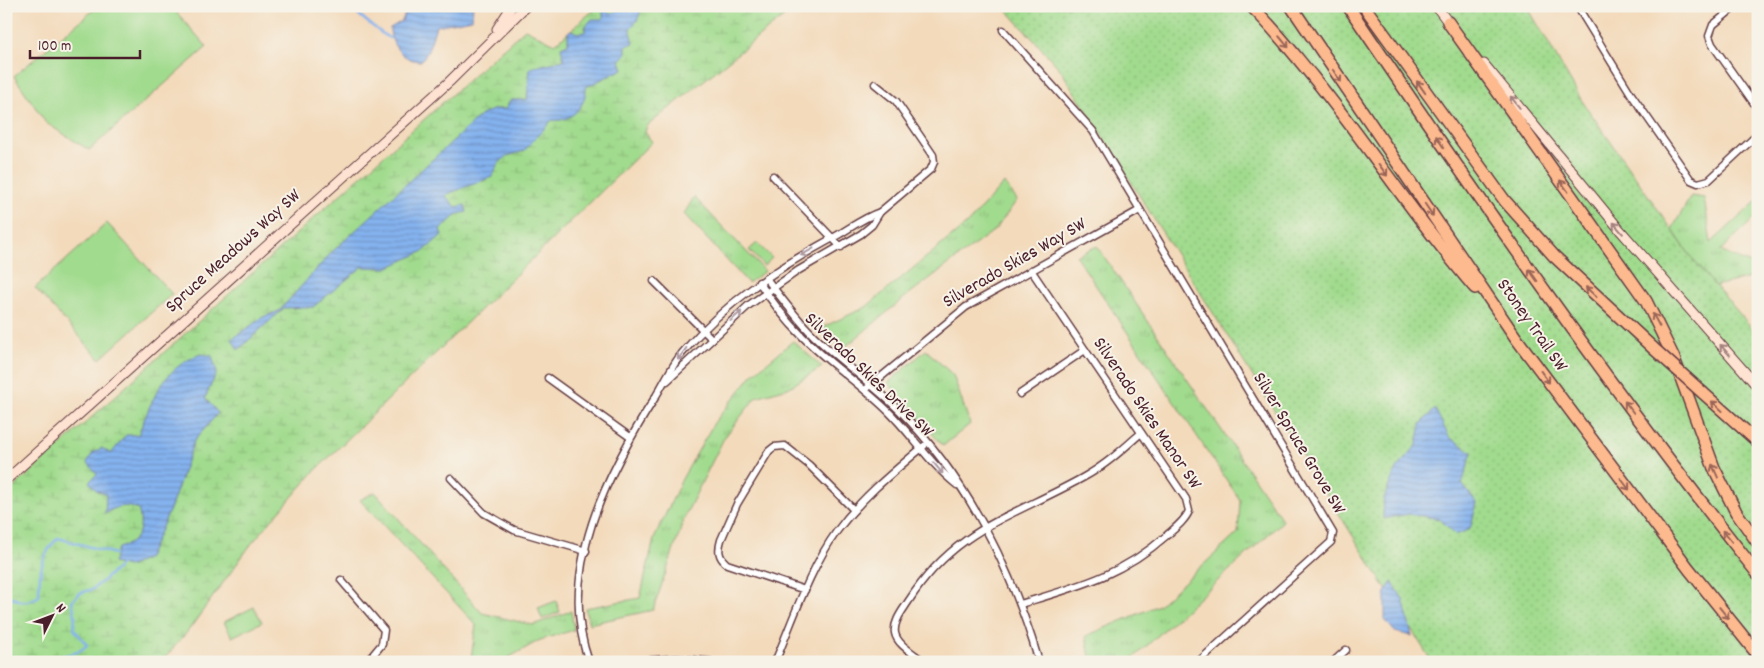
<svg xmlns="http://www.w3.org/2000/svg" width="1764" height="668" viewBox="0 0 1764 668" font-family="Dekko,sans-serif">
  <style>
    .grass { fill: url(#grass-dots); stroke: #767d5c }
    .wetland { fill: url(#wetland-marsh); stroke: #767d5c }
    .park { fill: url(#park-tufts); stroke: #767d5c }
    .pitch { fill: #a1db8e; stroke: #767d5c }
    .water { fill: url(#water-rules); stroke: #67688c }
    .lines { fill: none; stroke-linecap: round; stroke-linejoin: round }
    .stream { stroke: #84b2ee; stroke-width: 2.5 }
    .minor-casing { stroke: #633b41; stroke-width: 9 }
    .tertiary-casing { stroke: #633b41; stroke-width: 10 }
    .secondary-casing { stroke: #633b41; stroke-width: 11 }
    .motorway-casing { stroke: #633b41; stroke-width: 14 }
    .minor { stroke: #fff; stroke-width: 6 }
    .tertiary { stroke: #fff; stroke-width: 8 }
    .secondary { stroke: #fee3d2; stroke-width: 9 }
    .motorway { stroke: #fcba8e; stroke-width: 11 }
    .motorway-bridge-casing { stroke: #633b41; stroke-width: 14; stroke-linecap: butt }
    .motorway-bridge { stroke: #fcba8e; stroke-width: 11 }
    .oneway { stroke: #9a6558 }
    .oneway2 { stroke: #a4817e }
    .oneway3 { stroke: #ae9aa0 }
    .labels { text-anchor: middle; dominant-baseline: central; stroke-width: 4; stroke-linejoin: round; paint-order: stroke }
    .street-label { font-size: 19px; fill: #4a1f2b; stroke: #f7f3e8 }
  </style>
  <defs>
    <pattern id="grass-dots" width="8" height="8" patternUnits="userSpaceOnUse" patternTransform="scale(1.25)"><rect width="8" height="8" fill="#a1db8e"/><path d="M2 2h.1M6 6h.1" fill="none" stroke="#8cbc7b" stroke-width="1.8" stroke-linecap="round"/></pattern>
    <pattern id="wetland-marsh" width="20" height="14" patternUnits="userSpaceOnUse" patternTransform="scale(1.25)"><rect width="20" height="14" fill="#a1db8e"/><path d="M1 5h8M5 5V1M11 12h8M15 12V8" fill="none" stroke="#8cbc7b"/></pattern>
    <pattern id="park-tufts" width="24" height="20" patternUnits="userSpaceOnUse" patternTransform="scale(1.25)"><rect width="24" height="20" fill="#a1db8e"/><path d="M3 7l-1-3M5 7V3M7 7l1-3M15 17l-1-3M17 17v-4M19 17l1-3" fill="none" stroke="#8cbc7b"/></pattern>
    <pattern id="water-rules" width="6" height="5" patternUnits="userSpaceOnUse" patternTransform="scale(1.25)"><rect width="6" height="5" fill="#84b2ee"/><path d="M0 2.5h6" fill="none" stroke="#6e90c1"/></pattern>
  </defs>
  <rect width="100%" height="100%" fill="#f7f3e8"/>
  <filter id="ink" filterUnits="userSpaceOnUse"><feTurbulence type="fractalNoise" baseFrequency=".02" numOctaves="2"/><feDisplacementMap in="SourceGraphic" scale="10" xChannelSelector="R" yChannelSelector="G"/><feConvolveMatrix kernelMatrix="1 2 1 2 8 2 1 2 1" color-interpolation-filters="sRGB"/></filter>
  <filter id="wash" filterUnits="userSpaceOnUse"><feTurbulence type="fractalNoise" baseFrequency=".0096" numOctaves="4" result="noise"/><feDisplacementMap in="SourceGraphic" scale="20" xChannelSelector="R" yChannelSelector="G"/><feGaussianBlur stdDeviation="1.12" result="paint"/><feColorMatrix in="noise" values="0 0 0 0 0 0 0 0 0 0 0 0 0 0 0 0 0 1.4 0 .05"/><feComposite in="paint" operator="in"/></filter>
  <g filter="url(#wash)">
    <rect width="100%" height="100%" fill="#f3dabb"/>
    <polygon class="grass" points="1003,6 1527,6 1582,101 1694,261 1758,335 1758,662 1432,662 1060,69"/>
    <polygon class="wetland" points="598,6 797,6 647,126 645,132 652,142 312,474 252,543 188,631 161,662 6,662 6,494 525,29 555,44"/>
    <g class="park">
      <polygon points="1004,183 1017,200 996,229 909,294 844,348 821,328 866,307 968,223"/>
      <polygon points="1691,196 1704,198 1711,243 1758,200 1758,215 1720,251 1758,267 1758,276 1715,286 1694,261 1672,229"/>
      <polygon points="694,197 765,271 748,283 684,214"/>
      <polygon points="1097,246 1283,521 1129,662 1091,662 1086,636 1159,605 1238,533 1240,500 1076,256"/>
      <polygon points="793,341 822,367 788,388 756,397 724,438 686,514 653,610 589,624 585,608 640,598 654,539 682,479 714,423 752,375"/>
      <polygon points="926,350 953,375 970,424 943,446 888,383"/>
      <polygon points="375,492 482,613 533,625 571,611 574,630 540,640 501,662 467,662 471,658 476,625 360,500"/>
    </g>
    <g class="pitch">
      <polygon points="111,6 171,6 207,47 89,150 46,123 14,76 96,8"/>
      <polygon points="107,223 172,294 100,359 35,288"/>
      <polygon points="757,243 772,258 764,266 749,250"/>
      <polygon points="556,601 560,612 542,619 538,608"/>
      <polygon points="254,607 262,622 232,637 224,622"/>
    </g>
    <g class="water">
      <path d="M408,6H473L472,19L436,26L428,51L421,61C403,61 390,45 390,28L402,21Z"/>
      <path d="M624,6H635L641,11L637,21L630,28L634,43L626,46V54L620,61L623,69L586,87C587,105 571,123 552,120L524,151L507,156L498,164L492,177L445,195L456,207L465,205L467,212L457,214L440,230L442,235L424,251L387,268L362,267L313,307L284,308L238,350L232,339L263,317L279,311L332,252L481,115L495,109H506L510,100H527L530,68L564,60L561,47L568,44V32L571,30L578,33L585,32V27L592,19H603V8L610,14Z"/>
      <path d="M201,354L212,356L217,372L205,398L218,413L194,441L171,507L148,558L128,567L113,563L118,548C139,543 144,528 138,509C125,504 116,506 105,514L106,494L97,491L89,482L97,474L87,462L93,453L102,448L111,454L126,435H138C153,399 161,369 201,354Z"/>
      <polygon points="1435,409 1449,437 1472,452 1462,484 1477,503 1470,529 1456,535 1440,519 1409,514 1383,519 1384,498 1396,469 1417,445 1421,424"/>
      <polygon points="1392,582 1403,599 1412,636 1395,632 1385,620 1385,592"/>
    </g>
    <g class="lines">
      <g class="stream">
        <path d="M355,11C360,16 385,37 390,38"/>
        <path d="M6,595C20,601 25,605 39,596C39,573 41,554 58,538L115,554"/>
        <path d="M48,662C61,653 76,657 87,645L74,629L75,615L72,601L80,593L93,589L121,565"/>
      </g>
    </g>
  </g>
  <g filter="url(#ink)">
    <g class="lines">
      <defs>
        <g id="minor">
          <polyline points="1577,6 1631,94 1691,180 1698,183 1709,180 1758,134"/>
          <polyline points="1736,6 1713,25 1709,36 1712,44 1758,109"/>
          <polyline points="1003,30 1093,131 1333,533 1331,542 1198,662"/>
          <polyline points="773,176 841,247"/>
          <path d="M766,278C781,298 796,318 814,336C842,363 873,384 900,411C968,480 1012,570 1039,662"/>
          <polyline points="654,281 712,339"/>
          <path d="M759,282C772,302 786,320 802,336C829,364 862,385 889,412C913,436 931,465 957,485"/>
          <polyline points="548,378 630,437"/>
          <polyline points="667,381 749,305 799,270 861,234 872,225 880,212 931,169 934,162 933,155 896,101 875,84"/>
          <polyline points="865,390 966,307 1140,210"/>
          <polyline points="1020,394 1085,350"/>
          <polyline points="451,478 484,513 514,530 586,551"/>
          <polyline points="341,580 384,630 382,644 367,662"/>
          <path d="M805,590L727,564C718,557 718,550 721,540L737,504L769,451L774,447L785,446L809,465L854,510"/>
          <path d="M1020,604C1076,587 1121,576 1166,536C1174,529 1185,521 1189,511L1186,499L1031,270"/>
          <path d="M589,662C556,571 608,472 656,396C665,381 673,363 684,351C725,303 776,269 831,239C848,230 862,218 880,212"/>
          <path d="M775,662C794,618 809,570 837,531C861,498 893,472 924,446"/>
          <path d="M924,662C915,654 897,645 895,633C893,622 903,610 908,602C956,527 1013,517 1084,477C1106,465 1123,449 1141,433"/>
          <polyline points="1333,662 1346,650"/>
        </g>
        <polyline id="tertiary" points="634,662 676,659 710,662"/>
        <g id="secondary">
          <polyline points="1436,6 1451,26"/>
          <polyline points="497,29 512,6"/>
          <polyline points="1484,64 1620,230 1758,387"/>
          <polyline points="6,480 449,82 526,6"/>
        </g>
        <g id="motorway">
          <path d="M1251,6C1274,28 1293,53 1313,77C1369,146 1417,221 1475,288"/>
          <polyline points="1291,6 1516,338 1689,569 1758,655"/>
          <path d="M1348,6C1479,200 1612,391 1758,574"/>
          <polyline points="1364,6 1505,201 1554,256 1653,348"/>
          <polyline points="1448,22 1646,301 1673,356 1714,468 1736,512 1758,543"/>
          <polyline points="1703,393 1758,442"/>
        </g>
      </defs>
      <use href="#minor" class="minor-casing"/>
      <use href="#tertiary" class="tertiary-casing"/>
      <use href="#secondary" class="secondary-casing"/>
      <use href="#motorway" class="motorway-casing"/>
      <use href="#minor" class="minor"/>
      <use href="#tertiary" class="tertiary"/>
      <use href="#secondary" class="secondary"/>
      <use href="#motorway" class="motorway"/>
      <defs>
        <polyline id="motorway-bridge" points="1653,348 1703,393"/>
      </defs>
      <use href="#motorway-bridge" class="motorway-bridge-casing"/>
      <use href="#motorway-bridge" class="motorway-bridge"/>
    </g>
    <defs><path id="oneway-shaft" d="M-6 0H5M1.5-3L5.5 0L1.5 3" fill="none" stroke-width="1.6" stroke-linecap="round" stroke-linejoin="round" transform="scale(1.25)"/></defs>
    <g class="oneway">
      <use href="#oneway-shaft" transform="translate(1284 42) rotate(50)"/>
      <use href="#oneway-shaft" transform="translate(1337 76) rotate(56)"/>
      <use href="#oneway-shaft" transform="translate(1421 87) rotate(-125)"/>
      <use href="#oneway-shaft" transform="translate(1440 142) rotate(-124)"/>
      <use href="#oneway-shaft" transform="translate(1383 170) rotate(54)"/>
      <use href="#oneway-shaft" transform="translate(1564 186) rotate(-126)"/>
      <use href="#oneway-shaft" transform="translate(1429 210) rotate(56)"/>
      <use href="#oneway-shaft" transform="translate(1533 275) rotate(-125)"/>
      <use href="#oneway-shaft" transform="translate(1591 292) rotate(-137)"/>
      <use href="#oneway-shaft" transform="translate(1656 320) rotate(-118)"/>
      <use href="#oneway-shaft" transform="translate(1545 377) rotate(54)"/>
      <use href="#oneway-shaft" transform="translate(1717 406) rotate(-138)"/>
      <use href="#oneway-shaft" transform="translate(1629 407) rotate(-127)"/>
      <use href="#oneway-shaft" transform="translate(1715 471) rotate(-114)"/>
      <use href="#oneway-shaft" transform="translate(1625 484) rotate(53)"/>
      <use href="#oneway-shaft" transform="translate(1727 536) rotate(-129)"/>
      <use href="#oneway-shaft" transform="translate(1724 613) rotate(51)"/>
    </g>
    <g class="oneway2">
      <use href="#oneway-shaft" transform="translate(1515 102) rotate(-129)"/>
      <use href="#oneway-shaft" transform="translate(1618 228) rotate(-130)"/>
      <use href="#oneway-shaft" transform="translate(1725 350) rotate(-132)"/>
    </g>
    <g class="oneway3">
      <use href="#oneway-shaft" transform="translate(807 252) rotate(151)"/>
      <use href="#oneway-shaft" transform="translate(736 316) rotate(-41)"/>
      <use href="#oneway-shaft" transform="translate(682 354) rotate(126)"/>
      <use href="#oneway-shaft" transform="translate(938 468) rotate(50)"/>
    </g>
  </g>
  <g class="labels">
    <g class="street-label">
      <text transform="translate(234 252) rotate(-42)">Spruce Meadows Way SW</text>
      <text transform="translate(1015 264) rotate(-30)">Silverado Skies Way SW</text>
      <text transform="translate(1531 326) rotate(55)">Stoney Trail SW</text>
      <text transform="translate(868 376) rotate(44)">Silverado Skies Drive SW</text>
      <text transform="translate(1146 414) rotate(56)">Silverado Skies Manor SW</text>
      <text transform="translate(1298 444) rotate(59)">Silver Spruce Grove SW</text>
    </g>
  </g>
  <rect width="1764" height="668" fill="none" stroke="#f7f3e8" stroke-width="25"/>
  <g transform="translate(52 616) rotate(48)" stroke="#f7f3e8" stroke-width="4" paint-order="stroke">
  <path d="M0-4L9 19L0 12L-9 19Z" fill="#4a1f2b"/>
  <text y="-8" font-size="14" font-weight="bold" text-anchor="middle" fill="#4a1f2b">N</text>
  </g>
  <path d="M30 50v8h110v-8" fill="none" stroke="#4a1f2b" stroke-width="2.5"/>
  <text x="38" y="50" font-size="15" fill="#4a1f2b" stroke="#f7f3e8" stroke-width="4" paint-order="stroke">100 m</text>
</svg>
